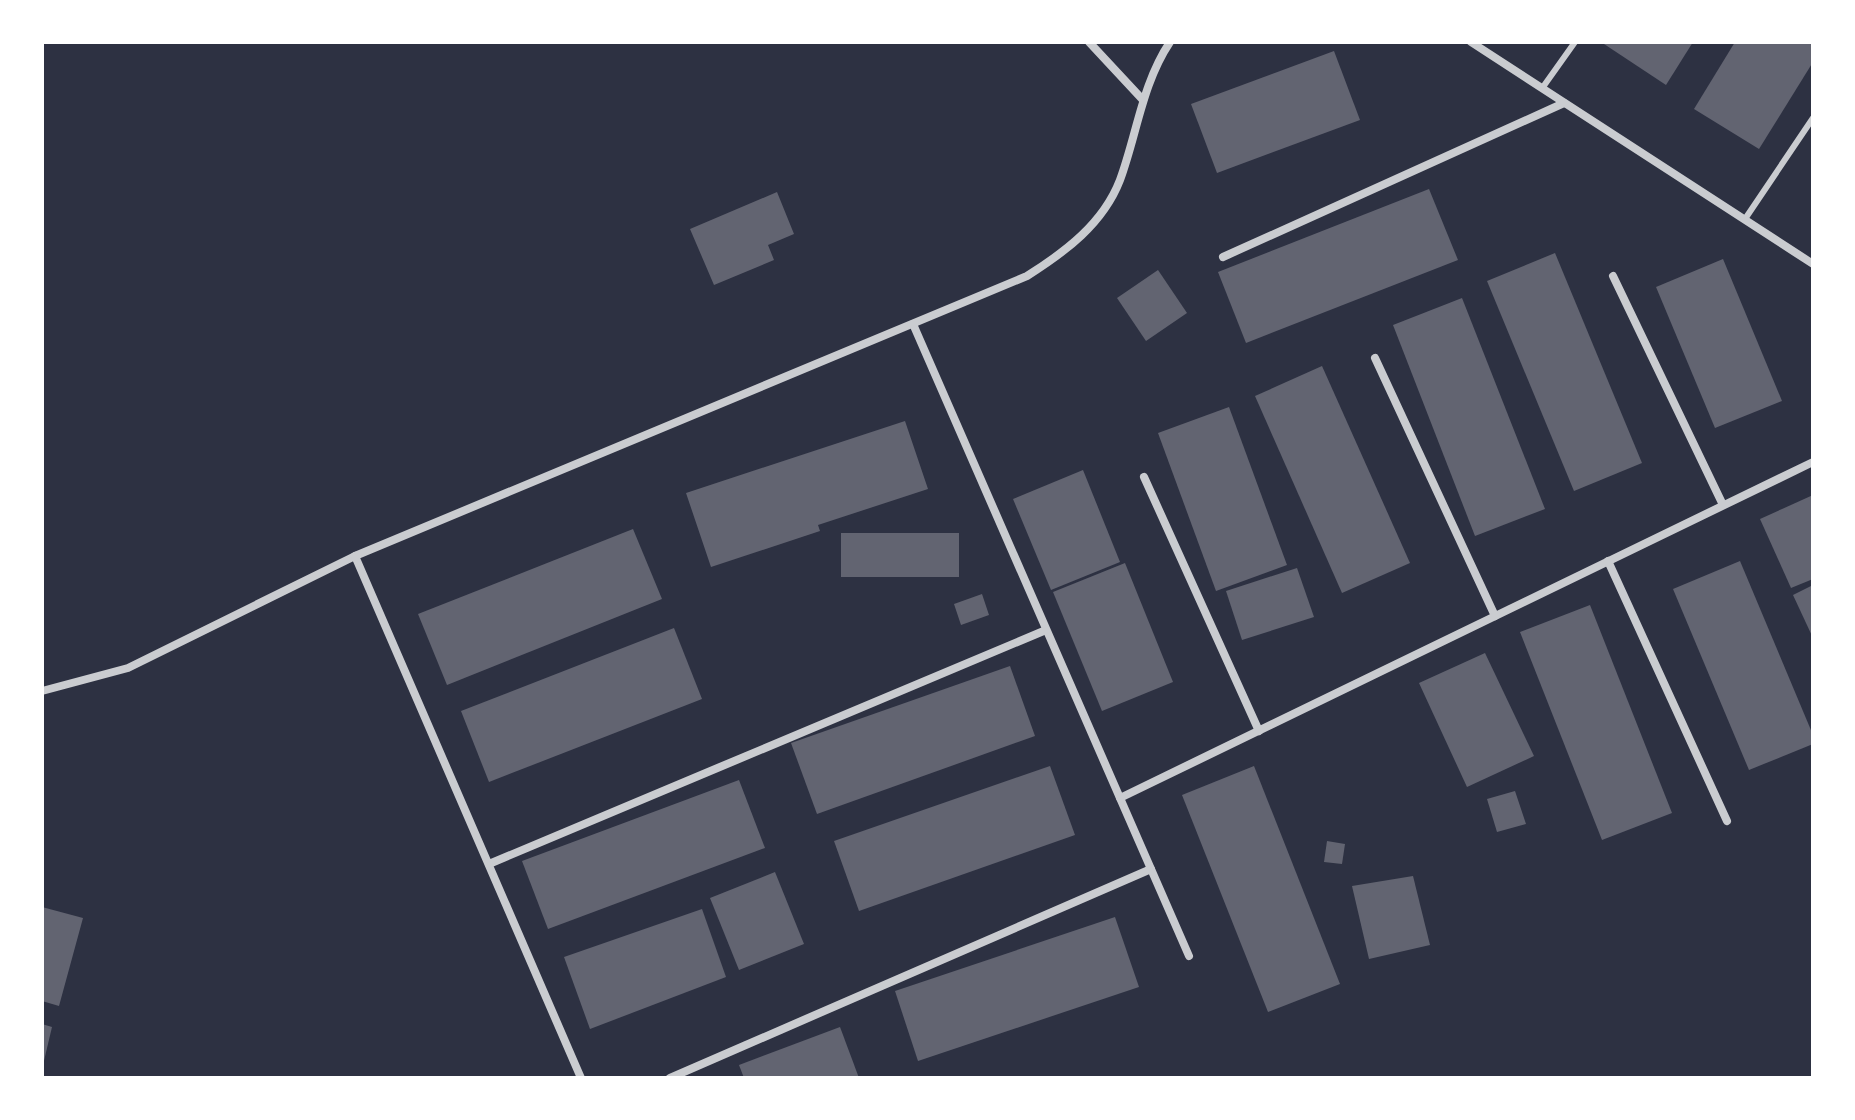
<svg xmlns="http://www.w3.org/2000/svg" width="1855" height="1120" viewBox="0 0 1855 1120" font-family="Commissioner,sans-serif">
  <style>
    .building { fill: #626471 }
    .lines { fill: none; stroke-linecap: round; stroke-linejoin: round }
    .service { stroke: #caccd0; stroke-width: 6 }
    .minor { stroke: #caccd0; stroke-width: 8 }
  </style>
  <rect width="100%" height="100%" fill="#2d3142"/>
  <g class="building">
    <polygon points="1601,42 1693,42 1666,85"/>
    <polygon points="1735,42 1813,42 1813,62 1759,149 1694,109"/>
    <polygon points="1334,51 1360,120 1217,173 1191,104"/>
    <polygon points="1429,189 1458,260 1246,343 1218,272"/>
    <polygon points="777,192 794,234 768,245 774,260 714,285 690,229"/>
    <polygon points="1555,253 1642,463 1574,491 1487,281"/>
    <polygon points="1723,259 1782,401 1715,428 1656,287"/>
    <polygon points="1158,270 1187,313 1146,341 1117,298"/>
    <polygon points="1462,298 1545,509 1475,536 1393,325"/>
    <polygon points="1322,366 1410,563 1342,593 1255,396"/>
    <polygon points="1229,407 1287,565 1216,591 1158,433"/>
    <polygon points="905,421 928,489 818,525 820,531 711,567 686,493"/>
    <polygon points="1083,470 1120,562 1051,590 1013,499"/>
    <polygon points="1813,495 1813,579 1791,588 1760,519"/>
    <polygon points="633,529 662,599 447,685 418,614"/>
    <rect x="841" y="533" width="118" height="44"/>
    <polygon points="1740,561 1813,735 1813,744 1749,770 1673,589"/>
    <polygon points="1125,563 1173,682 1102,711 1053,592"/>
    <polygon points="1297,568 1314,617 1242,640 1226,591"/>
    <polygon points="1813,585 1813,638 1793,595"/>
    <polygon points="982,594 989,615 961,625 954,604"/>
    <polygon points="1590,605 1672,813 1602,840 1520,632"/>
    <polygon points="674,628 702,699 489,782 461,711"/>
    <polygon points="1485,653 1534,756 1467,787 1419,683"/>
    <polygon points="1010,666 1035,736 817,814 791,743"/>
    <polygon points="1050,766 1075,835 859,911 834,841"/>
    <polygon points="1254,766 1340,984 1268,1012 1182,795"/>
    <polygon points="739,780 765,848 548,929 522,861"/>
    <polygon points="1515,791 1526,824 1497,832 1487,799"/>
    <polygon points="1327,841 1345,844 1342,864 1324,862"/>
    <polygon points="775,872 804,944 739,970 710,898"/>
    <polygon points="1413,876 1430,945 1369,959 1352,886"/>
    <polygon points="42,907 83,918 59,1006 42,1001"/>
    <polygon points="702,909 726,977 590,1029 564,957"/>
    <polygon points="1115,917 1139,987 918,1061 895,991"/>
    <polygon points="42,1024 52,1027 43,1065 42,1065"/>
    <polygon points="840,1027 859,1078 744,1078 739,1065"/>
  </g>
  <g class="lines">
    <g class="service">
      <polyline points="1543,87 1575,42"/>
      <polyline points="1745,219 1813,118"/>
    </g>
    <g class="minor">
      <polyline points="1089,42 1143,100"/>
      <polyline points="1471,42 1813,264"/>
      <polyline points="1223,257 1564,103"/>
      <polyline points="1613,276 1723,505"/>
      <polyline points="913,324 1189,956"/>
      <polyline points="1375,358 1495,616"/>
      <polyline points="1144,477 1259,731"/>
      <polyline points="1608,561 1727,821"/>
      <polyline points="42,691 128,668 355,556"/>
      <polyline points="1120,798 1813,462"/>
      <polyline points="489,864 1046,630"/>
      <path d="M581,1078L355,556L1027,276C1065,252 1103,224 1120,180C1137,134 1142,84 1170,42"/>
      <polyline points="670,1078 1151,869"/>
    </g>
  </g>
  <rect width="1855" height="1120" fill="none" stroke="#ffffff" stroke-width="88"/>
</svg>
